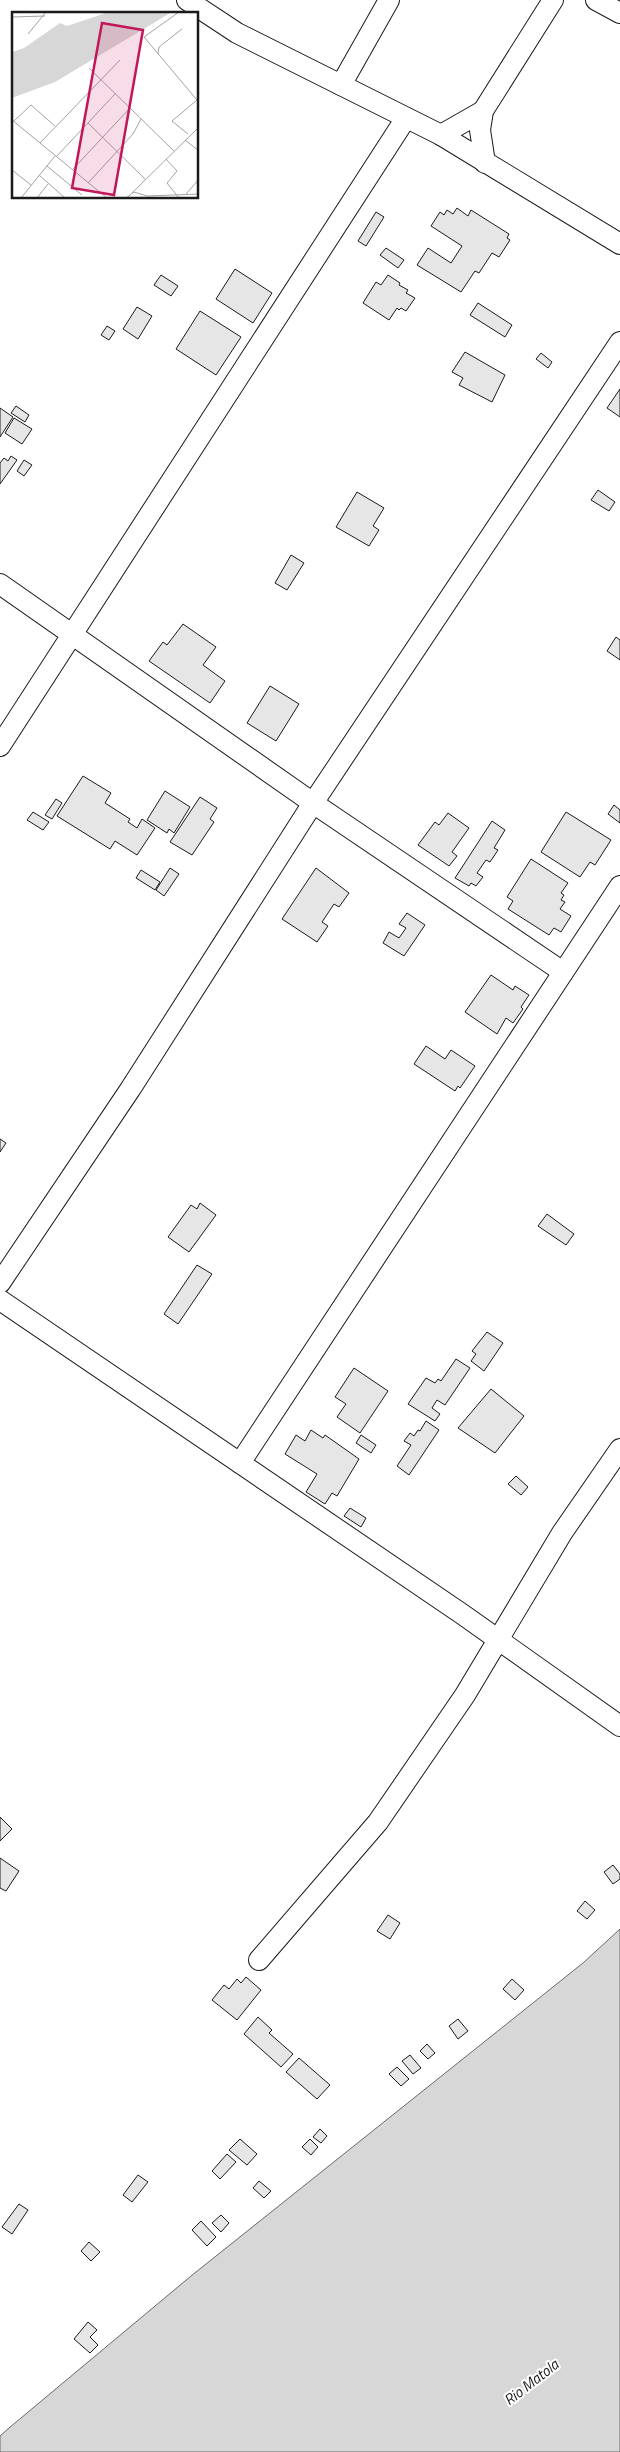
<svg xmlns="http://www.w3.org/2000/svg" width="620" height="2452" viewBox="0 0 620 2452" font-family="'Titillium Web',sans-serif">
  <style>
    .water { fill: #d7d7d7; stroke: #6a6a6a }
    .building { fill: #e6e6e6; stroke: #1a1a1a }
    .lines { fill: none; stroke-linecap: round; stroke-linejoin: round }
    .minor-casing { stroke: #1a1a1a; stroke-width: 22 }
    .minor { stroke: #fff; stroke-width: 20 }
    .labels { text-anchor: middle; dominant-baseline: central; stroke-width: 4; stroke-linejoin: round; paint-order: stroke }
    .water-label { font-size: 15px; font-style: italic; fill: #1a1a1a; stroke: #fff }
    .inset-road { fill: none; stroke: #a3a3a3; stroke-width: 1 }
    .view { fill: #c2185b; fill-opacity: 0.15; stroke: #c2185b; stroke-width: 2.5 }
    .inset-edge { fill: none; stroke: #1a1a1a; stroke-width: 2.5 }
  </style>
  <rect width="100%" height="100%" fill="#fff"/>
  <polygon class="water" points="620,1929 620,2452 0,2452 0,2436 9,2428 191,2276 583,1963"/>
  <g class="building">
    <polygon points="457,208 468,216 471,210 509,234 507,238 510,240 499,257 492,253 479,273 475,271 461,292 417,265 428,248 451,263 462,246 431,226 440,212 444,215 447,210 453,214"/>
    <polygon points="376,212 384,217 366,246 358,241"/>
    <polygon points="386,248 404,260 398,268 380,255"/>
    <polygon points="235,269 272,293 253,323 216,299"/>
    <polygon points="161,275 178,286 171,296 154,285"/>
    <polygon points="388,275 400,283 399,285 408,290 406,293 415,298 406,311 401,308 399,310 397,308 389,320 363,303 376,282 381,285"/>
    <polygon points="478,303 512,325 505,337 470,315"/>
    <polygon points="137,307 152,316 138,339 123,329"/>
    <polygon points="200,311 241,337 216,375 176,349"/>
    <polygon points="107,326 115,331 109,340 101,335"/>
    <polygon points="465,352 505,375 492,402 459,385 463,378 452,372"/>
    <polygon points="541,353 552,362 548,368 536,359"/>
    <polygon points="620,389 620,417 607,408"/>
    <polygon points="16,406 29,415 25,422 11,413"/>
    <polygon points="0,408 13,417 0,437"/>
    <polygon points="14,418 32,429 22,444 5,433"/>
    <polygon points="11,456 17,460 0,484 0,463 4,458 8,461"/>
    <polygon points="24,460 32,465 24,476 17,471"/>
    <polygon points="598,490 615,502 609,511 591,500"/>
    <polygon points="357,492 384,508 373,526 379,530 369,546 336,527"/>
    <polygon points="291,555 304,563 287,590 275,583"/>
    <polygon points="183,624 216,647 203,665 225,681 210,703 149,661 163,642 167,645"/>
    <polygon points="616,637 620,640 620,660 607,651"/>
    <polygon points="270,686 299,704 276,741 247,723"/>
    <polygon points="83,776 111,793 105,803 130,819 128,822 137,828 142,819 155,828 137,855 115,841 110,849 57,816"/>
    <polygon points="165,791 190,807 174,833 169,829 167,833 147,820"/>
    <polygon points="200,797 217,808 210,819 214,822 192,855 170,842"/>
    <polygon points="56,799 62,803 52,819 45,815"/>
    <polygon points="614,805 620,810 620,823 608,814"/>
    <polygon points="33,812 49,822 43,830 27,820"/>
    <polygon points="566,812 611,840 595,865 590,862 580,877 541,852"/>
    <polygon points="448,813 469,828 452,852 457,856 449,866 418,845 435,822 439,825"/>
    <polygon points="492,821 505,830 494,848 498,850 490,862 486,860 477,873 483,877 476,886 471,883 469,886 455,878"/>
    <polygon points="531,859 568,883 561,893 564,895 561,900 565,902 560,909 571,916 561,932 554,928 549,935 508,909 513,901 507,897"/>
    <polygon points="170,868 179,874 164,896 156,890"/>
    <polygon points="316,868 349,893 339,907 334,904 322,922 328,926 317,942 282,919"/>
    <polygon points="141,870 160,882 155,890 136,878"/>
    <polygon points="407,913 425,925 404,956 383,943 389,932 399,938 406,928 399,924"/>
    <polygon points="491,975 513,990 515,986 529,995 521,1007 523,1009 513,1023 506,1018 497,1034 465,1012"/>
    <polygon points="426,1046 445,1059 451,1050 475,1066 460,1088 458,1086 455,1091 414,1064"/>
    <polygon points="0,1139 6,1143 0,1152"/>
    <polygon points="200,1203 216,1215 189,1252 168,1237 191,1205 197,1209"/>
    <polygon points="547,1214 574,1234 566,1245 538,1226"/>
    <polygon points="197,1265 212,1274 178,1324 164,1314"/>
    <polygon points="487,1332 503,1343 484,1371 471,1361 476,1354 472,1351"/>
    <polygon points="456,1359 470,1368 445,1405 437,1400 432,1408 440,1414 435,1421 408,1404 426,1378 435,1383 438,1379 441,1381"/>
    <polygon points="354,1368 388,1391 360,1433 337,1417 346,1404 335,1397"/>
    <polygon points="491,1389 524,1416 495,1453 458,1428"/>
    <polygon points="426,1421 439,1430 409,1475 397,1466 411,1445 404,1441 410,1433 414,1436 418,1430 420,1431"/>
    <polygon points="311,1430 323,1438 325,1435 359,1459 337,1496 332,1493 325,1504 306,1492 317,1474 285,1454 296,1435 305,1441"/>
    <polygon points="361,1435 376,1445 371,1453 356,1443"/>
    <polygon points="516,1476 528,1487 521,1495 508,1484"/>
    <polygon points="350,1508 366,1518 361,1527 344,1516"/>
    <polygon points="0,1817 12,1829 0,1841"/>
    <polygon points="0,1858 19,1871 6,1891 0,1888"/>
    <polygon points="613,1865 620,1874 620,1879 613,1884 604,1872"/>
    <polygon points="585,1901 595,1910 587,1919 577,1911"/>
    <polygon points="388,1915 400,1923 390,1939 377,1931"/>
    <polygon points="246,1977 261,1990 237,2020 212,2000 224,1985 229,1989 237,1979 241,1983"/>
    <polygon points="512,1979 524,1990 515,2000 503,1989"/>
    <polygon points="258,2017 272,2030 269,2033 293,2054 281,2067 244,2034"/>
    <polygon points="458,2019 468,2031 458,2039 449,2026"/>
    <polygon points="427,2044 435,2053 428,2059 420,2051"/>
    <polygon points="410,2055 421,2068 413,2074 402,2061"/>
    <polygon points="299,2058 330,2085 317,2099 286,2072"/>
    <polygon points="397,2067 409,2079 401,2086 389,2074"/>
    <polygon points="320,2129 327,2136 321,2143 313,2137"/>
    <polygon points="240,2139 257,2154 247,2165 229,2150"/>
    <polygon points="310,2139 318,2147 311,2155 302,2147"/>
    <polygon points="227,2154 236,2162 220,2179 212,2171"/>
    <polygon points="138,2175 148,2182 132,2202 123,2195"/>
    <polygon points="259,2181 271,2191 264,2198 253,2188"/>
    <polygon points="19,2204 28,2210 12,2234 2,2227"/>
    <polygon points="221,2215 229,2223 221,2232 212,2223"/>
    <polygon points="201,2221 216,2237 207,2246 192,2230"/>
    <polygon points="89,2242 100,2252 91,2261 81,2251"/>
    <polygon points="88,2322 97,2330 90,2337 98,2345 90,2353 74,2339"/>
  </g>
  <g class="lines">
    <defs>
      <g id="minor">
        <polyline points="187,0 237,33 441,135 620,244"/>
        <polyline points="596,0 620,13"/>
        <polyline points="341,85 389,0"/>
        <polyline points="441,135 483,111"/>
        <polyline points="485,163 480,130 483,111 553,0"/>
        <polyline points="0,584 313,803 563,972"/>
        <polyline points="0,746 406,118"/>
        <polyline points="0,1283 131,1088 313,803 620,342"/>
        <polyline points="0,1300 462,1614 620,1726"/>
        <polyline points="240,1463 620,886"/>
        <polyline points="259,1960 378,1822 465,1695 562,1533 620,1449"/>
      </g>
    </defs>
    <use href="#minor" class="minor-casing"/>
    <use href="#minor" class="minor"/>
  </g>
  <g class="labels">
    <g class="water-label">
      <text transform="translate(531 2382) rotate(-38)">Rio Matola</text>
    </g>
  </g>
  <g transform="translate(12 12)">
    <rect width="186" height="186" fill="#fff"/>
    <path d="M97,0H160L43,70L0,86V40L12,36L48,11L55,14Z" fill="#d7d7d7"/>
    <path class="inset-road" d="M167,0L132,25L185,88M0,5L33,4M16,22L34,0M146,42L147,35L170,17M77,56L162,139M0,108L95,186M2,109L19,93L43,114M76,111L133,167M176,122L160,109L185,88L187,81M173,128L187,139M28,131L108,48M44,145L103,82M154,147L165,159L155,171L167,186M35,154L70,183M61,157L118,96M0,158L19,173M27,163L53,186M76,171L121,122L129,107M120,181L187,115M174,182L187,167M9,186L43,144M25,186L36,172M114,186L122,180L135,184L187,182"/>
    <path class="view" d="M90,11L131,18L102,183L60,176Z"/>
    <rect width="186" height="186" class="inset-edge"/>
  </g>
</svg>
